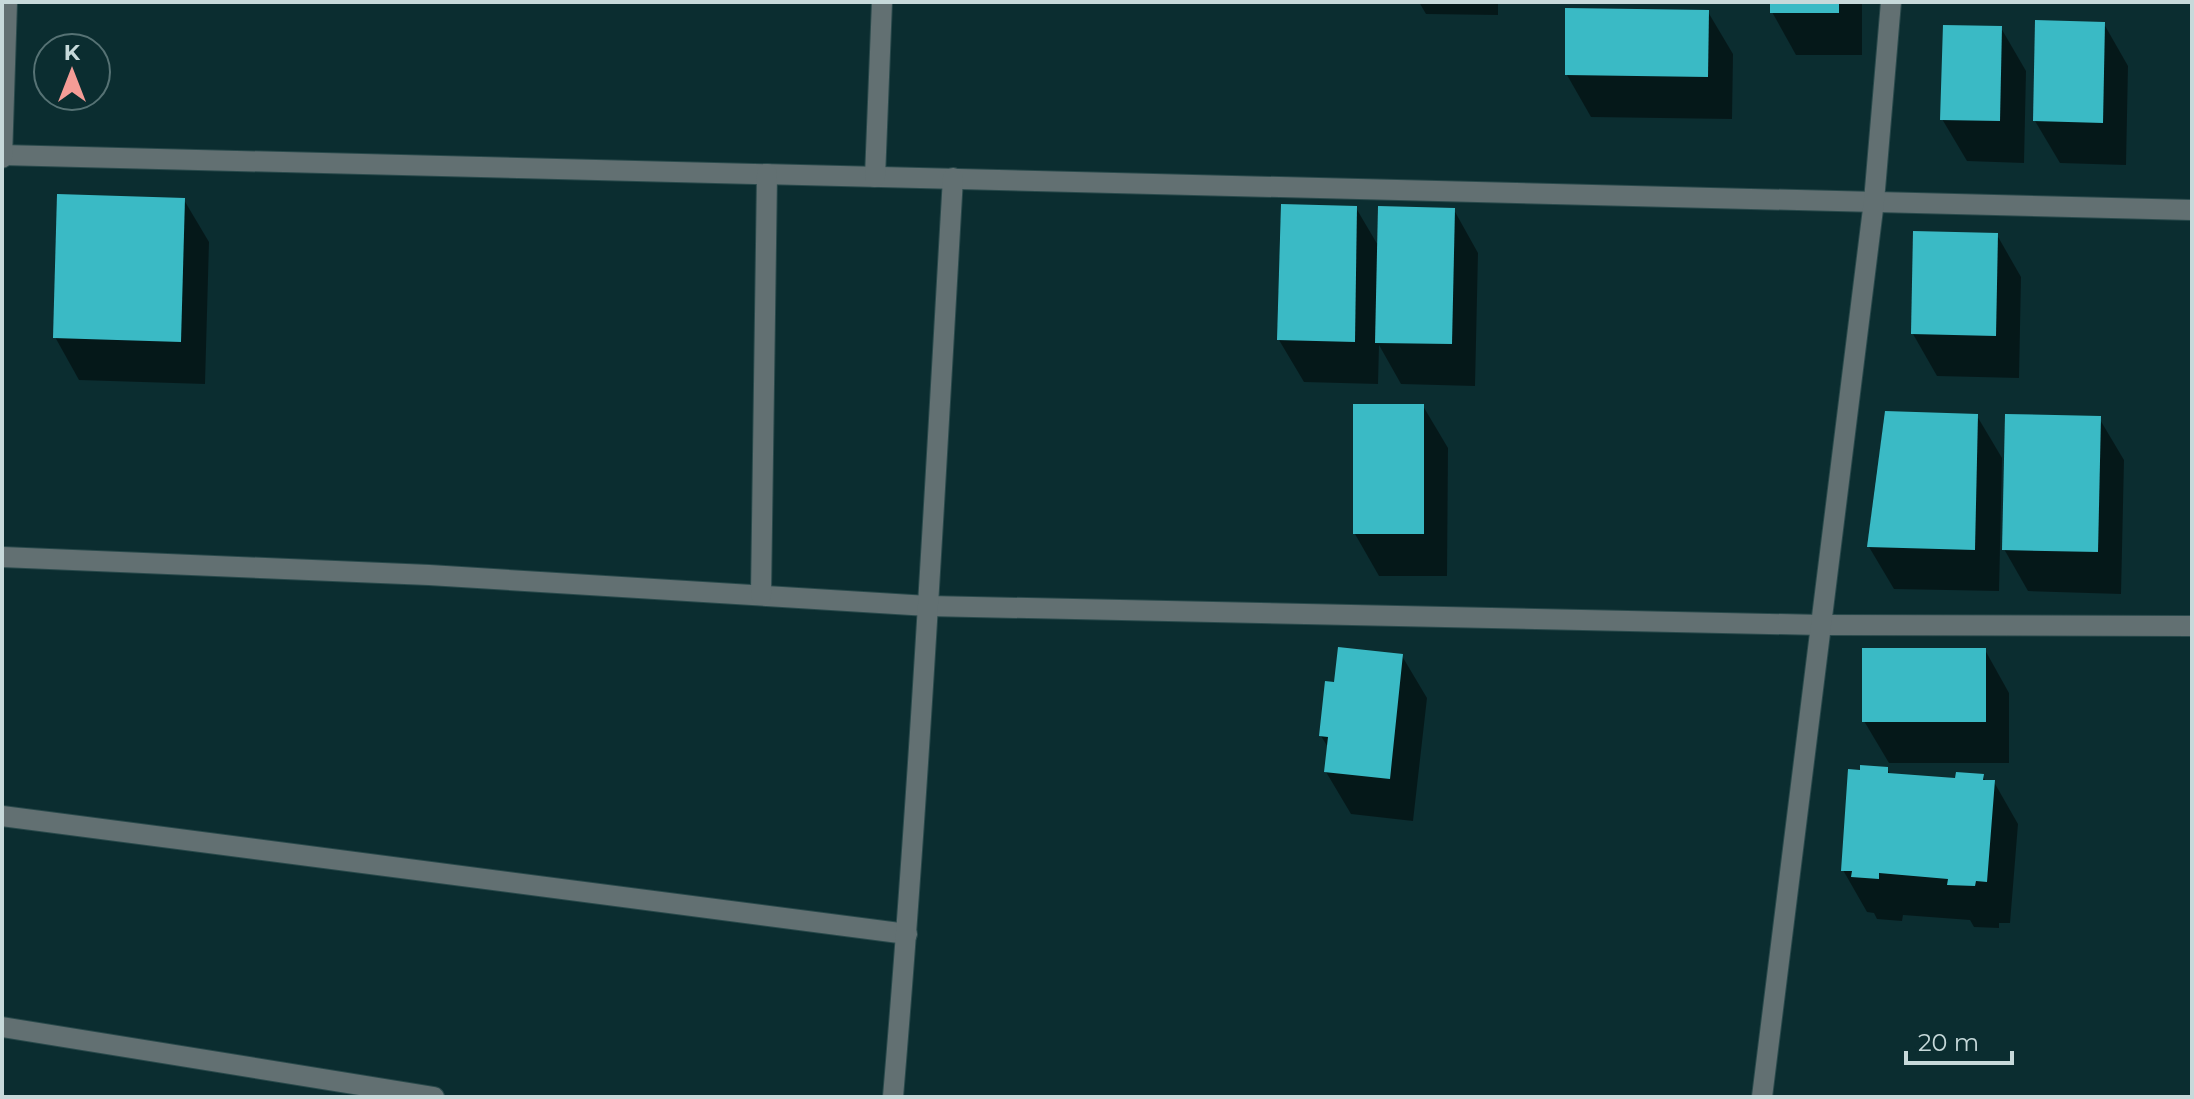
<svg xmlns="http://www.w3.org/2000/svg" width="2194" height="1099" viewBox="0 0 2194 1099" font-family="Montserrat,sans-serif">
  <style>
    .shadow { fill: #0007 }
    .building { fill: #3abac5 }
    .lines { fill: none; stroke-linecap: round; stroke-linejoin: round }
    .minor-casing { stroke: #29494b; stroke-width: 22 }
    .minor { stroke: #627072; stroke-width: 20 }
  </style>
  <rect width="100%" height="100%" fill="#0b2d30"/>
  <g class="shadow">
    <polygon points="1419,2 1498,2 1498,15 1426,14"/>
    <polygon points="1772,2 1862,2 1862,55 1796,55 1772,12"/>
    <polygon points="1708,12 1733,54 1732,119 1591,117 1567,75"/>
    <polygon points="2104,24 2128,66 2126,165 2060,163 2035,121"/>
    <polygon points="2001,28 2026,71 2024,163 1967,161 1942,119"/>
    <polygon points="184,200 209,242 205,384 79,380 55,337"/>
    <polygon points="1356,208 1379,247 1454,210 1478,253 1475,386 1401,384 1379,345 1378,384 1304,382 1279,340"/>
    <polygon points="1997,235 2021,277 2019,378 1937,376 1913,334"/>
    <polygon points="1423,406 1448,448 1447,576 1379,576 1355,534"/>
    <polygon points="1977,416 2002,458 1999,591 1894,589 1869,547"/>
    <polygon points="2099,418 2124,460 2121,594 2028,591 2004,549"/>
    <polygon points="1985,650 2009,693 2009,763 1889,763 1864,721"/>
    <polygon points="1402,656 1427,698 1413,821 1351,814 1326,772 1329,749 1321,736 1336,684"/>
    <polygon points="1887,769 1891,775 1957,780 1983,776 1986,782 1994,782 2018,824 2010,923 1999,923 1999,928 1974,927 1970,920 1903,915 1902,921 1877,919 1874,913 1867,912 1843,870"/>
  </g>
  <g class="building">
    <rect x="1770" y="2" width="69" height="11"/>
    <polygon points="1565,8 1709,10 1708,77 1565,75"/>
    <polygon points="2035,20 2105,22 2103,123 2033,121"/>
    <polygon points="1943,25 2002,26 2000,121 1940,120"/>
    <polygon points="57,194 185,198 181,342 53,338"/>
    <polygon points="1281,204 1357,206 1355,342 1277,340"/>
    <polygon points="1378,206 1455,208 1452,344 1375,343"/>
    <polygon points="1913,231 1998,233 1996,336 1911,334"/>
    <rect x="1353" y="404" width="71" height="130"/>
    <polygon points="1885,411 1978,414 1975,550 1867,547"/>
    <polygon points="2005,414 2101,416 2098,552 2002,550"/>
    <polygon points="1338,647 1403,654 1390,779 1324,772 1328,737 1319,736 1325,681 1334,682"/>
    <rect x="1862" y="648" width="124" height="74"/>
    <polygon points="1860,765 1888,767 1888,773 1955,778 1956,772 1984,774 1983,780 1995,780 1987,882 1976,881 1975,886 1947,885 1948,879 1879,873 1879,879 1851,877 1852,871 1841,871 1848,769 1860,770"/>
  </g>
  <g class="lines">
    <defs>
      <g id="minor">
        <polyline points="2,155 2192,210"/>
        <polyline points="2,158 7,2"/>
        <polyline points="875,177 882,2"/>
        <polyline points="2,557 429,575 928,606 1821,625 2192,626"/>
        <polyline points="761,595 767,174"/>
        <polyline points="2,816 907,934"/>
        <polyline points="2,1027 434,1097"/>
        <path d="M893,1097C919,791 935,485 953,178"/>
        <polyline points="1762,1097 1874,201 1891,2"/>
      </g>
    </defs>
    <use href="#minor" class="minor-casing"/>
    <use href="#minor" class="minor"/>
  </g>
  <rect width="2194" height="1099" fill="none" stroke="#c7d9da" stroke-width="8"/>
  <g transform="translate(72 72)"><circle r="38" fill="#0b2d30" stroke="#567274" stroke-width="2"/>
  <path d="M0-6L14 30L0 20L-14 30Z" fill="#f59c96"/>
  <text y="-12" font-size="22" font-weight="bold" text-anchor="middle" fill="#c7d9da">K</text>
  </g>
  <path d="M1906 1051v12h106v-12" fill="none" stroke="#c7d9da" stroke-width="4"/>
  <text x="1918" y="1051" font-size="24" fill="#c7d9da" stroke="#0b2d30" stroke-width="6" paint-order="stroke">20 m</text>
</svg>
